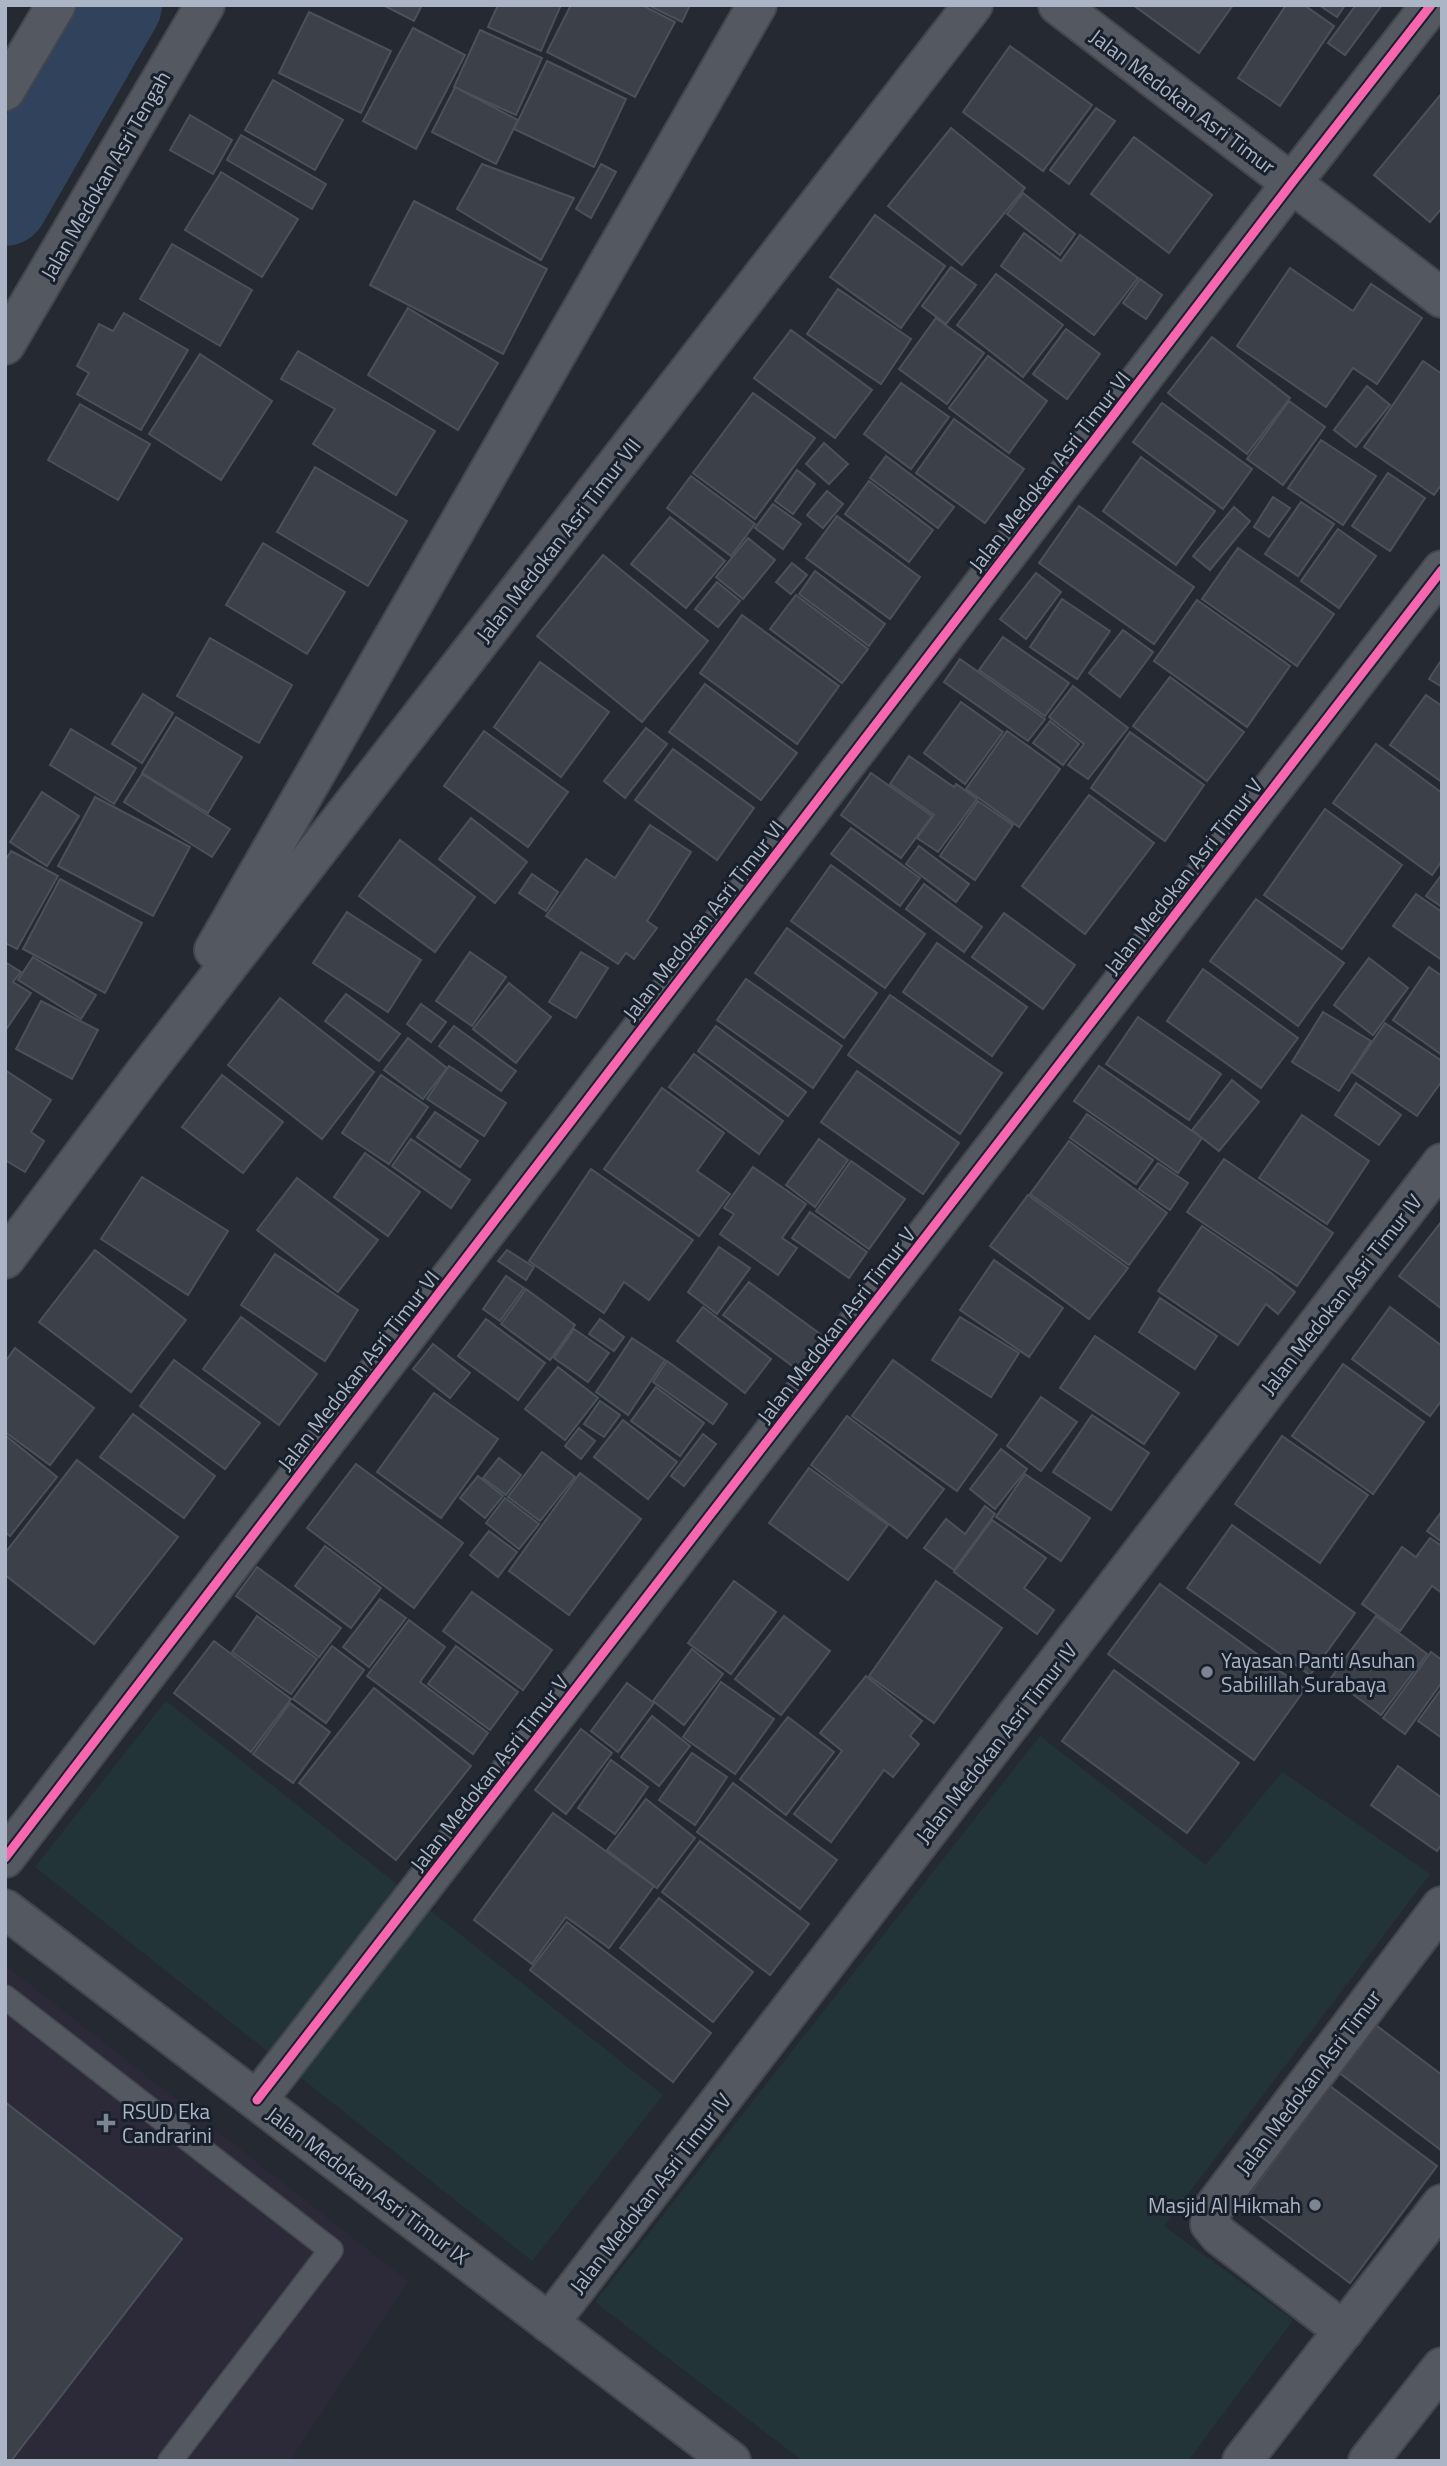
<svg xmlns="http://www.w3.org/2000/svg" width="1447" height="2466" viewBox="0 0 1447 2466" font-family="'Titillium Web',sans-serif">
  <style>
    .medical { fill: #2c2a38 }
    .green { fill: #223438 }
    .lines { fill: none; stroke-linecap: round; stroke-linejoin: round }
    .river { stroke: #30425c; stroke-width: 86 }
    .building { fill: #3c4149; stroke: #4b515a; stroke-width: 2 }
    .service-casing { stroke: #42464d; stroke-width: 26 }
    .minor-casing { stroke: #42464d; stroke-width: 42 }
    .tertiary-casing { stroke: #42464d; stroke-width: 42 }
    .service { stroke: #545860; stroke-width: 23 }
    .minor { stroke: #545860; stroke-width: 38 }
    .tertiary { stroke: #545860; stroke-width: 38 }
    .cycleway-casing { stroke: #18202c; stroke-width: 13 }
    .cycleway { stroke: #f766af; stroke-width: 9 }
    .poi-dot { fill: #7d8492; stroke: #18202c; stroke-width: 2.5 }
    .labels { text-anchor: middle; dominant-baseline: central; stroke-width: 6; stroke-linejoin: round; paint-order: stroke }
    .street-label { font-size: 21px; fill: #acb5c5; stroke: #18202c }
    .poi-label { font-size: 21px; fill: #acb5c5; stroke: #18202c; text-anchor: start }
  </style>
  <rect width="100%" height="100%" fill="#252a32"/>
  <polygon class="medical" points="5,1965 408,2281 290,2461 5,2461"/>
  <g class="green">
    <polygon points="166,1701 663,2095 532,2261 35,1867"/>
    <polygon points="1040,1736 1206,1865 1282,1772 1430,1874 1164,2226 1293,2320 1188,2461 803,2461 595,2302"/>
  </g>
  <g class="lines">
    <polyline class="river" points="5,203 119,5"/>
  </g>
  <g class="building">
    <polygon points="383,5 422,5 414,21"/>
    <polygon points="498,5 561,5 541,51 488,27"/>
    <polygon points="571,5 642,5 675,22 635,97 547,52"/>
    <polygon points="648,5 690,5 682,22"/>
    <polygon points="1133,5 1233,5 1199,53"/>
    <polygon points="1286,5 1304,5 1334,26 1280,106 1238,78"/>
    <polygon points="1319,5 1345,5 1337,17"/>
    <polygon points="1356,5 1382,5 1345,55 1328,43"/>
    <polygon points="309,12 391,51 361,113 279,73"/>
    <polygon points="413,28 465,55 416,149 363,121"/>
    <polygon points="480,30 542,58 516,115 454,87"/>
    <polygon points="1010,46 1092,105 1043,171 963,112"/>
    <polygon points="547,61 626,99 594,167 514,129"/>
    <polygon points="273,80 343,120 315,170 245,130"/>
    <polygon points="455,87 518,120 496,164 432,132"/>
    <polygon points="1442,93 1442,208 1430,222 1374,175"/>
    <polygon points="1096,108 1115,121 1069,184 1050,170"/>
    <polygon points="190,115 232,140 213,174 170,150"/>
    <polygon points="951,128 1025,188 962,265 888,206"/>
    <polygon points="241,135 326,184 312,209 227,160"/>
    <polygon points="1134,137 1212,195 1169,253 1091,194"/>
    <polygon points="482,164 574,198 541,260 457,209"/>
    <polygon points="601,164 616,172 591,218 576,209"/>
    <polygon points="221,172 298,219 262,277 185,230"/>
    <polygon points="1023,193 1075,234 1060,255 1007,214"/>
    <polygon points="414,201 547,269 503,354 370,285"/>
    <polygon points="875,215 945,266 901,328 830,277"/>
    <polygon points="1024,233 1061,261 1080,235 1138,278 1094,335 1001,266"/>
    <polygon points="172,244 252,290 220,346 140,299"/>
    <polygon points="951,267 976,285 946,324 922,306"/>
    <polygon points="1290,268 1353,311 1371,284 1422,318 1377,384 1353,368 1326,407 1237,346"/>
    <polygon points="996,274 1063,325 1023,377 957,325"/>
    <polygon points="1140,279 1162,295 1146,319 1123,303"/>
    <polygon points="838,289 911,339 881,384 807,334"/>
    <polygon points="408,308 498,363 458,430 368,375"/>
    <polygon points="124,313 188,350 141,430 77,394 89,373 77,366 99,324 113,331"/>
    <polygon points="936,318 984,353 947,404 899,369"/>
    <polygon points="1066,329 1100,354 1067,399 1033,374"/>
    <polygon points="791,330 872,390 835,438 754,378"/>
    <polygon points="1212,337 1290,398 1247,454 1168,393"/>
    <polygon points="298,351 435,431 396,495 313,444 335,409 281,379"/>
    <polygon points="200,354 272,401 221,480 149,434"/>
    <polygon points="988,356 1047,401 1009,453 949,408"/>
    <polygon points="1423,361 1442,374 1442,484 1434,495 1364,447"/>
    <polygon points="901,383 949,417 911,469 864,434"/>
    <polygon points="1367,386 1390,405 1356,447 1334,430"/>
    <polygon points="753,393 815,438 755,519 693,473"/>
    <polygon points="1289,401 1325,427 1283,485 1247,459"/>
    <polygon points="1162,403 1252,469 1223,509 1133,442"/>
    <polygon points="80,404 150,444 118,500 48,460"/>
    <polygon points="954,419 1024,469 985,523 916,473"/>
    <polygon points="1321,440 1376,476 1343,525 1288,488"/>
    <polygon points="824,443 848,464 829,484 806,464"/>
    <polygon points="886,456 954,507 938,528 870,478"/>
    <polygon points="1141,457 1215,511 1176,565 1103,511"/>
    <polygon points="315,467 407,521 368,586 277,532"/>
    <polygon points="797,470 815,484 793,514 775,501"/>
    <polygon points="1388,473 1425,498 1390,551 1352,526"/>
    <polygon points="691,476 755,524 731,556 667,508"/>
    <polygon points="869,481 933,530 909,562 845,514"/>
    <polygon points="827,491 843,504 823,528 807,515"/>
    <polygon points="1273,497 1290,508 1269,537 1254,527"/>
    <polygon points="1301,502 1334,524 1298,576 1265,554"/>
    <polygon points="773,504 801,524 783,549 755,528"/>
    <polygon points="1079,506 1194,587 1154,644 1039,563"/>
    <polygon points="1234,507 1250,521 1210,570 1193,556"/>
    <polygon points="837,516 920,577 890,619 806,558"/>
    <polygon points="670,517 725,561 686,608 631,564"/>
    <polygon points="1338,529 1376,556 1339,608 1301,581"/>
    <polygon points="748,538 775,560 743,599 716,577"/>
    <polygon points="263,543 345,592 307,654 226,605"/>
    <polygon points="1238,548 1334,614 1297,666 1202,599"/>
    <polygon points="603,555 708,641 642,722 537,636"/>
    <polygon points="792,563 807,575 791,594 776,582"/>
    <polygon points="815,571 885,624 869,646 799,594"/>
    <polygon points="1036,573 1061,592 1026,639 1000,619"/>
    <polygon points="717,582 740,601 718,627 695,609"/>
    <polygon points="796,595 868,649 842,683 770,629"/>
    <polygon points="1062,599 1110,631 1077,679 1030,647"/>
    <polygon points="1197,600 1290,666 1247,727 1154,661"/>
    <polygon points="742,615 839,686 797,744 700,673"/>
    <polygon points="1123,630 1153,652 1120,697 1089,673"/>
    <polygon points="1003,637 1069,683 1045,716 979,670"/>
    <polygon points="210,638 292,685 259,743 177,696"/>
    <polygon points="960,659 1045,719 1028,741 944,682"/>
    <polygon points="1442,659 1442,687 1429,679"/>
    <polygon points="540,662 609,712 561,777 494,727"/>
    <polygon points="1170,677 1244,732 1207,781 1133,726"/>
    <polygon points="705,684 797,753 761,800 669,732"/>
    <polygon points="1073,686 1128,728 1088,779 1068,765 1084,744 1049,717"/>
    <polygon points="143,694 173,713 142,763 112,744"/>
    <polygon points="1426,695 1442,706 1442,782 1390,745"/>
    <polygon points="961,702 1003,732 965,784 924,753"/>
    <polygon points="176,717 242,757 208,813 142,773"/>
    <polygon points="1050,721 1079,744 1063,765 1033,743"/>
    <polygon points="646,728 667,744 625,798 604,781"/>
    <polygon points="71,729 136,768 114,804 50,765"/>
    <polygon points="484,731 568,792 528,847 444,786"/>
    <polygon points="1007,731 1060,769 1019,827 966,789"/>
    <polygon points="1130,732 1204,785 1165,841 1091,788"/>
    <polygon points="1376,744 1442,793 1442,861 1432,875 1333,803"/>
    <polygon points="673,749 754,808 717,860 635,800"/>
    <polygon points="909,756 954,787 956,784 977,799 938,852 917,838 934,815 890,784"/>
    <polygon points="871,773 932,816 901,858 841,815"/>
    <polygon points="142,774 230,829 212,857 124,802"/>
    <polygon points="42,792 79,816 47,866 10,842"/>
    <polygon points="1089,795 1154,843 1085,934 1022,886"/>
    <polygon points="95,797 190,847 153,916 58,866"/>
    <polygon points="978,801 1013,825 975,880 940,856"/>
    <polygon points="1325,809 1402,865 1342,949 1264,895"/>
    <polygon points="471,818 527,862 495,903 439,859"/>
    <polygon points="650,825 691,852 647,921 657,928 634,959 626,953 618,964 546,916 586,859 615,878"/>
    <polygon points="851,828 920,878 900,906 831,854"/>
    <polygon points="400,840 475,897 435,952 359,896"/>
    <polygon points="919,846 969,884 956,902 906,864"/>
    <polygon points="11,851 58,876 17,949 5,943 5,861"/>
    <polygon points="831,865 925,934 885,988 791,921"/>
    <polygon points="532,874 558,892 546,911 519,893"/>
    <polygon points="1442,874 1442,907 1426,896"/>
    <polygon points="60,879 142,923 105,993 23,949"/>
    <polygon points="924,884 982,927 964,952 906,909"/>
    <polygon points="1416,894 1442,912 1442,960 1393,926"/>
    <polygon points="1256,899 1344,963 1298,1026 1210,961"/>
    <polygon points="347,912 421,960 388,1012 313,963"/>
    <polygon points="1004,913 1075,965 1043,1009 972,957"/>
    <polygon points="787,928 877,993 844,1038 755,973"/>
    <polygon points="937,943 1027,1007 992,1056 903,992"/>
    <polygon points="470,952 506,977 472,1026 436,1001"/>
    <polygon points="581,952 608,968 576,1018 549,1002"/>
    <polygon points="33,957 96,995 81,1019 18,980"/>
    <polygon points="1369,958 1408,988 1373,1035 1334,1005"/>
    <polygon points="5,962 21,972 13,982 31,993 5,1031"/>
    <polygon points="1429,967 1442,976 1442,1055 1393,1020"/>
    <polygon points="1203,969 1298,1038 1261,1088 1167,1021"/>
    <polygon points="746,979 842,1046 813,1088 717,1020"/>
    <polygon points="509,983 551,1017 516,1063 473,1029"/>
    <polygon points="346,994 400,1034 379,1061 325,1021"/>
    <polygon points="890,995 1002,1073 960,1134 848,1055"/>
    <polygon points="280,998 374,1072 322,1139 228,1065"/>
    <polygon points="41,1001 98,1030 72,1079 16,1049"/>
    <polygon points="421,1004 446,1022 431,1042 407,1024"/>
    <polygon points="1323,1012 1371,1041 1339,1091 1292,1062"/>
    <polygon points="1138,1017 1221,1074 1189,1120 1106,1064"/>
    <polygon points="1385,1023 1442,1061 1442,1081 1417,1116 1352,1072"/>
    <polygon points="454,1026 516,1071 501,1091 439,1046"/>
    <polygon points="716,1026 806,1092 788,1116 698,1051"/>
    <polygon points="408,1038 447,1068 423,1099 384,1070"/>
    <polygon points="694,1054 783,1121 759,1154 669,1087"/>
    <polygon points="449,1066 506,1103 484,1136 427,1099"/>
    <polygon points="1099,1066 1202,1138 1178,1173 1074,1101"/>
    <polygon points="5,1070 51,1100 31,1132 44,1141 25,1172 5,1160"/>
    <polygon points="857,1071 959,1143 923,1194 821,1122"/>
    <polygon points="222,1075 283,1122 243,1173 182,1127"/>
    <polygon points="381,1075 428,1107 389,1164 342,1133"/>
    <polygon points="1232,1080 1259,1102 1219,1151 1192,1130"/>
    <polygon points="1356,1083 1401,1115 1379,1145 1335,1115"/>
    <polygon points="662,1088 724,1133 697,1171 730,1194 699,1236 604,1169"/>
    <polygon points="435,1112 478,1141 460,1167 417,1137"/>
    <polygon points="1087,1114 1153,1160 1136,1184 1070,1138"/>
    <polygon points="1302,1115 1369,1161 1327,1224 1259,1178"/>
    <polygon points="411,1139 470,1180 451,1208 392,1166"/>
    <polygon points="819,1139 848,1160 815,1207 786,1185"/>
    <polygon points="1069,1141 1167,1213 1129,1265 1030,1194"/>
    <polygon points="365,1153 420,1192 388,1236 334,1197"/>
    <polygon points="1224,1159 1333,1233 1297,1286 1187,1212"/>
    <polygon points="851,1161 905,1199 869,1249 816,1211"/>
    <polygon points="1158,1163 1188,1183 1170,1210 1139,1189"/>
    <polygon points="753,1167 806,1204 782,1238 797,1248 778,1275 720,1234 734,1214 724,1208"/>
    <polygon points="591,1169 693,1240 649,1300 624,1282 604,1313 529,1261"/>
    <polygon points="142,1177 228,1231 188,1295 101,1239"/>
    <polygon points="297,1178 378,1240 338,1292 257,1230"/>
    <polygon points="1028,1195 1128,1268 1089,1319 990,1246"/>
    <polygon points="810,1212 867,1252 849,1278 792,1238"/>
    <polygon points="1442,1221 1442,1309 1399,1276"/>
    <polygon points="1202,1226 1271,1273 1295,1292 1278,1314 1266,1304 1238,1345 1158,1291"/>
    <polygon points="719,1247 750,1268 717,1314 688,1292"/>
    <polygon points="95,1250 186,1320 131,1392 39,1322"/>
    <polygon points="507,1250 534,1267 526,1280 498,1261"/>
    <polygon points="275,1254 358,1310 325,1361 241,1305"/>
    <polygon points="994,1260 1063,1308 1029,1357 960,1310"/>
    <polygon points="506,1276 524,1288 500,1321 483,1309"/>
    <polygon points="749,1282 823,1336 798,1370 723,1315"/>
    <polygon points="526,1289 575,1325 550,1360 501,1324"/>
    <polygon points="1160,1298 1217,1336 1195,1369 1139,1332"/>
    <polygon points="703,1307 771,1359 745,1393 677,1341"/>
    <polygon points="1390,1307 1442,1346 1442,1400 1430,1416 1352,1359"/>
    <polygon points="241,1317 317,1374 279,1425 203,1369"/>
    <polygon points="960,1317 1019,1353 991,1397 932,1360"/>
    <polygon points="486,1319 545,1363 518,1400 458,1356"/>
    <polygon points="600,1319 624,1337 614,1351 589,1334"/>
    <polygon points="574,1329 609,1353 588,1382 554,1358"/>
    <polygon points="1095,1336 1179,1393 1144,1444 1060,1388"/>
    <polygon points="632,1338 665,1360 628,1415 596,1392"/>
    <polygon points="433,1344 470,1373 450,1398 413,1369"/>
    <polygon points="15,1348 94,1408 50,1465 5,1432 5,1362"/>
    <polygon points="174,1360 260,1423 225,1469 140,1406"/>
    <polygon points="893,1360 997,1435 957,1491 852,1416"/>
    <polygon points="667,1361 727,1404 713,1424 653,1382"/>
    <polygon points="1343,1364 1424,1422 1373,1494 1292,1436"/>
    <polygon points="558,1367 598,1398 565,1440 525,1409"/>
    <polygon points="656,1387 704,1423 680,1456 631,1421"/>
    <polygon points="434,1393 498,1439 441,1518 377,1472"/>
    <polygon points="1041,1397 1077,1422 1041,1471 1007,1446"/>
    <polygon points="600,1401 620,1415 604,1437 584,1424"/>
    <polygon points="133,1414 215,1476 184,1518 100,1457"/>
    <polygon points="1092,1415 1149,1453 1111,1510 1053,1472"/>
    <polygon points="847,1416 944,1489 907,1538 811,1465"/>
    <polygon points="623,1420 677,1462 648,1499 594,1457"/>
    <polygon points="579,1428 595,1441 581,1459 565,1446"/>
    <polygon points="703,1434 716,1444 684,1486 671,1476"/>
    <polygon points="5,1435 57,1477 10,1536 5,1532"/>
    <polygon points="1282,1436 1368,1495 1320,1563 1235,1504"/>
    <polygon points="1001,1449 1027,1469 995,1509 970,1489"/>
    <polygon points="542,1452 575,1477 540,1521 508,1497"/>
    <polygon points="499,1458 521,1475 506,1495 483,1478"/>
    <polygon points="77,1460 178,1537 94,1644 5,1575 5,1553"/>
    <polygon points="356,1464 463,1543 414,1608 307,1528"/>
    <polygon points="809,1468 888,1525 848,1580 769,1523"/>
    <polygon points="580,1473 641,1519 569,1615 509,1571"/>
    <polygon points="1025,1474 1090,1518 1061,1561 996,1517"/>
    <polygon points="478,1476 503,1496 485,1518 460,1498"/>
    <polygon points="505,1498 539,1524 519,1549 486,1523"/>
    <polygon points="985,1506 995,1514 954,1570 924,1548 946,1519 965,1534"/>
    <polygon points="1442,1511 1442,1542 1427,1531"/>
    <polygon points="992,1520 1046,1558 1024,1588 1054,1610 1037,1634 954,1572"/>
    <polygon points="1232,1525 1355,1613 1310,1675 1187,1588"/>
    <polygon points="489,1531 517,1552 498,1577 470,1555"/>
    <polygon points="1430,1538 1442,1546 1442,1593 1432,1586 1400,1631 1362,1604 1402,1547 1416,1557"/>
    <polygon points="325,1546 381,1588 351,1628 295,1586"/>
    <polygon points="257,1567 341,1628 319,1657 236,1596"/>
    <polygon points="734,1581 776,1612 731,1674 688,1643"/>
    <polygon points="936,1581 1002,1628 934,1723 869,1676"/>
    <polygon points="1160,1584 1305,1689 1254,1760 1108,1654"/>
    <polygon points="472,1592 552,1650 523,1690 443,1631"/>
    <polygon points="380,1599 406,1618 369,1667 343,1647"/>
    <polygon points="257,1616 317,1659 291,1694 232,1652"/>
    <polygon points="784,1616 830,1651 781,1715 735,1679"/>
    <polygon points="1376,1616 1427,1654 1381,1715 1331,1678"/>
    <polygon points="409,1620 445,1647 420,1682 488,1733 473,1754 367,1676"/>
    <polygon points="214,1641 291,1699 251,1752 174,1693"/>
    <polygon points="332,1646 364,1670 326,1723 293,1699"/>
    <polygon points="456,1646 518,1692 490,1730 428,1684"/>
    <polygon points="692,1649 723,1674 684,1725 653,1701"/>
    <polygon points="1431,1652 1442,1660 1442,1682 1405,1734 1383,1718"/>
    <polygon points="1114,1670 1239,1763 1187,1833 1062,1741"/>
    <polygon points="866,1676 922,1721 910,1736 919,1744 893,1777 884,1770 831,1842 794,1814 842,1751 820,1733"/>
    <polygon points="721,1682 774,1719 735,1774 683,1737"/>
    <polygon points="627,1683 654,1703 618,1752 591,1731"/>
    <polygon points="374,1688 471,1766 396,1860 299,1783"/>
    <polygon points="1442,1688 1442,1738 1418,1721"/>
    <polygon points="290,1703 330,1732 293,1783 253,1754"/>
    <polygon points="652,1716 690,1746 659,1786 621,1757"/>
    <polygon points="788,1717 834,1752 786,1815 740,1779"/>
    <polygon points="581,1729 612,1753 566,1814 535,1790"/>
    <polygon points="692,1753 727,1777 695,1825 659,1800"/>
    <polygon points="611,1760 648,1787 615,1834 578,1808"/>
    <polygon points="1398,1766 1442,1798 1442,1844 1437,1851 1371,1805"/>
    <polygon points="733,1783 837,1860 800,1909 697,1832"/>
    <polygon points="646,1799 695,1838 657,1888 607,1850"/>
    <polygon points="553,1813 654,1886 609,1948 566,1917 532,1964 474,1920"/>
    <polygon points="700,1841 809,1924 770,1975 662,1892"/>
    <polygon points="659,1898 753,1972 713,2022 620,1948"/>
    <polygon points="567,1922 711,2033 673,2082 530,1970"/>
    <polygon points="1373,2023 1442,2075 1442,2151 1337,2071"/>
    <polygon points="1330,2086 1437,2166 1350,2283 1243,2203"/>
    <polygon points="5,2102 182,2239 11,2461 5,2461"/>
  </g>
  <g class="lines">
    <defs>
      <polyline id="service" points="5,1997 331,2250 170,2461"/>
      <g id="minor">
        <polyline points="1058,5 1442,298"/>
        <polyline points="214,950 757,5"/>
        <polyline points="5,1259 143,1075 973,5"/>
        <polyline points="5,1858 1291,184 1431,5"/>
        <polyline points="5,1909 731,2461"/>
        <polyline points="257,2100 1442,570"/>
        <polyline points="549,2323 1442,1163"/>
        <polyline points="1344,2331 1219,2235 1210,2224 1211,2211 1442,1906"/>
        <polyline points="1242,2461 1442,2204"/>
        <polyline points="1368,2461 1442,2367"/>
      </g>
      <g id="tertiary">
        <polyline points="5,91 56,5"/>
        <polyline points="5,345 205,5"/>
      </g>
    </defs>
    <use href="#service" class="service-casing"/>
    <use href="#minor" class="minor-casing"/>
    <use href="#tertiary" class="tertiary-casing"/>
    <use href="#service" class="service"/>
    <use href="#minor" class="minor"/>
    <use href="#tertiary" class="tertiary"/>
    <defs>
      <g id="cycleway">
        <polyline points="5,1858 1291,184 1431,5"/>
        <polyline points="257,2100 1442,570"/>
      </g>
    </defs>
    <use href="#cycleway" class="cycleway-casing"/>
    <use href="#cycleway" class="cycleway"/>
  </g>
  <g class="poi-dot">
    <circle cx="1207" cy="1672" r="7"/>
    <path d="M102.5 2112.5h7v7h7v7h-7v7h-7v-7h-7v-7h7z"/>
    <circle cx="1315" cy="2205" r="7"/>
  </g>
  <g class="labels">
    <g class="street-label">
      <text transform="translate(1183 101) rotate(37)">Jalan Medokan Asri Timur</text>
      <text transform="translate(105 175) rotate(-60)">Jalan Medokan Asri Tengah</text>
      <text transform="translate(1049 471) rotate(-52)">Jalan Medokan Asri Timur VI</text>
      <text transform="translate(558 540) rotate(-52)">Jalan Medokan Asri Timur VII</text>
      <text transform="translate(1183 876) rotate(-52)">Jalan Medokan Asri Timur V</text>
      <text transform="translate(703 920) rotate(-52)">Jalan Medokan Asri Timur VI</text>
      <text transform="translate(1341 1294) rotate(-52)">Jalan Medokan Asri Timur IV</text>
      <text transform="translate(836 1325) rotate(-52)">Jalan Medokan Asri Timur V</text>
      <text transform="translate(358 1370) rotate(-52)">Jalan Medokan Asri Timur VI</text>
      <text transform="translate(996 1743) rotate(-52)">Jalan Medokan Asri Timur IV</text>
      <text transform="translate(489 1773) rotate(-52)">Jalan Medokan Asri Timur V</text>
      <text transform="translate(1308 2082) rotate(-53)">Jalan Medokan Asri Timur</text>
      <text transform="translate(368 2185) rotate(37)">Jalan Medokan Asri Timur IX</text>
      <text transform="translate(650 2193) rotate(-52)">Jalan Medokan Asri Timur IV</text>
    </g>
    <g class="poi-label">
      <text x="1221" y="1660">Yayasan Panti Asuhan<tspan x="1221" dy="24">Sabilillah Surabaya</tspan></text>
      <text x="122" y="2111">RSUD Eka<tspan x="122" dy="24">Candrarini</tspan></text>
      <text x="1301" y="2205" text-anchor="end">Masjid Al Hikmah</text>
    </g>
  </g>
  <rect width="1447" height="2466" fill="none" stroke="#acb5c5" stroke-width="14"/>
</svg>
